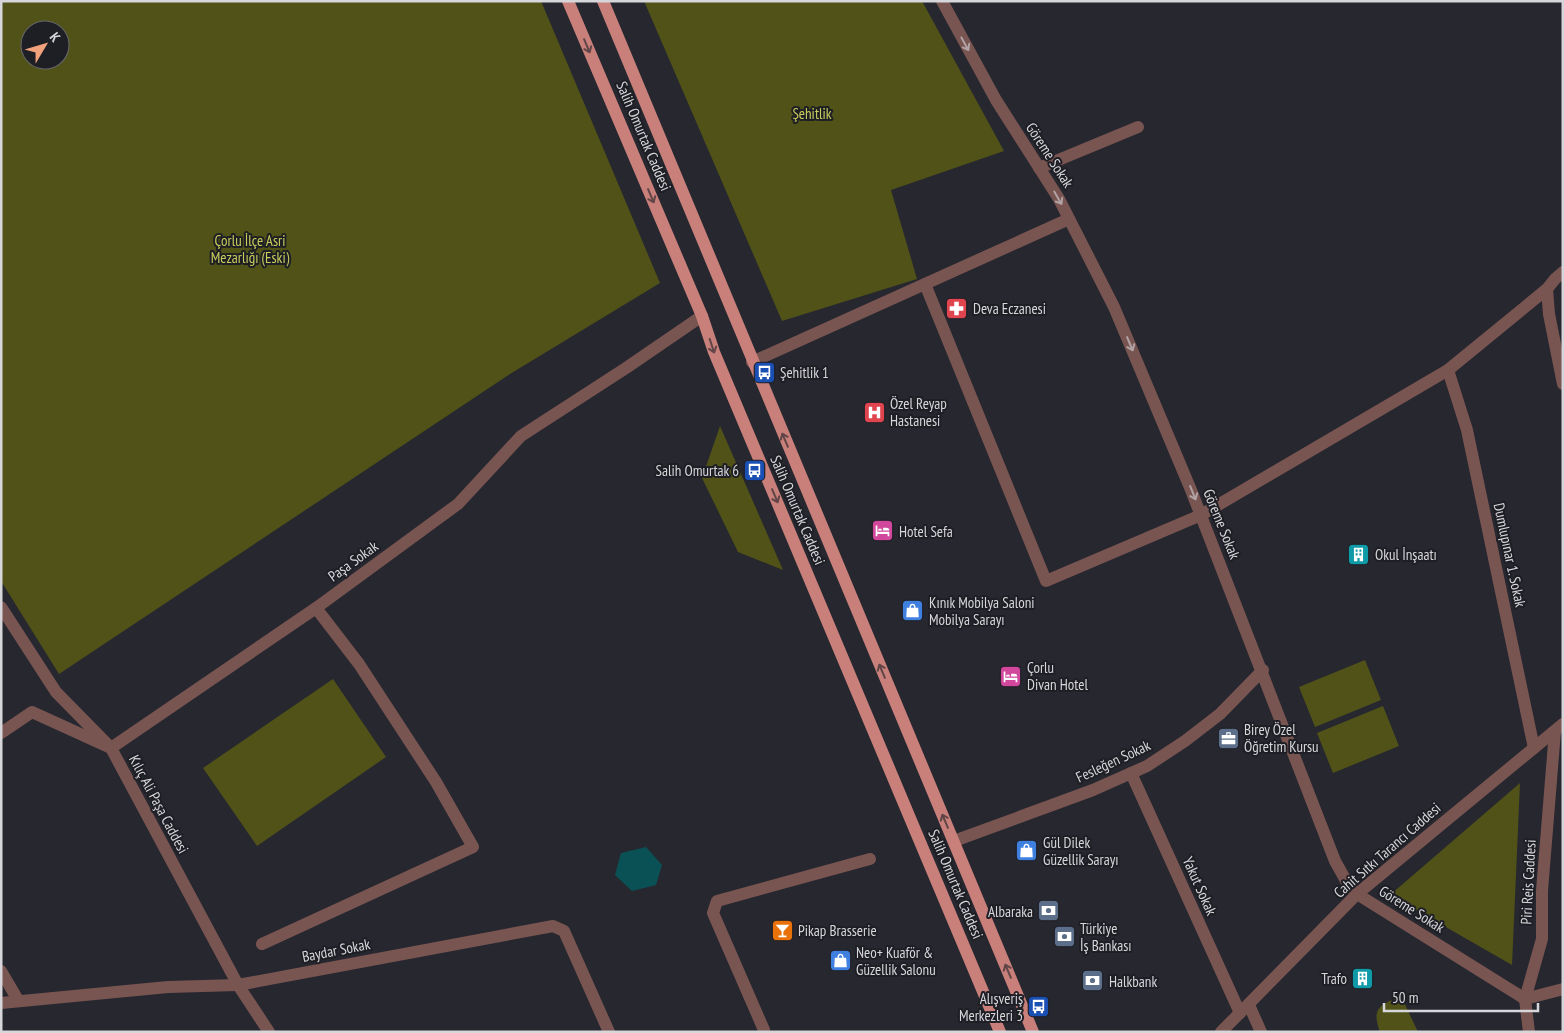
<svg xmlns="http://www.w3.org/2000/svg" width="1564" height="1033" viewBox="0 0 1564 1033" font-family="'PT Sans Narrow',sans-serif">
  <style>
    .green { fill: #505218; fill-rule: evenodd }
    .water { fill: #0a5156 }
    .lines { fill: none; stroke-linecap: round; stroke-linejoin: round }
    .minor { stroke: #795552; stroke-width: 12 }
    .major { stroke: #c9807b; stroke-width: 12 }
    .oneway { stroke: #b1a2a4 }
    .oneway2 { stroke: #624547 }
    .labels { text-anchor: middle; dominant-baseline: central; stroke-width: 4; stroke-linejoin: round; paint-order: stroke }
    .park-label { font-size: 15px; fill: #c9cd5b; stroke: #1e1e25 }
    .street-label { font-size: 15px; fill: #d6d6db; stroke: #1e1e25 }
    .poi-label { font-size: 15px; fill: #d6d6db; stroke: #1e1e25; text-anchor: start }
  </style>
  <rect width="100%" height="100%" fill="#27272f"/>
  <g class="green">
    <path d="M1,1H541L660,283L510,374L59,674L1,581ZM30,30H60V60H30Z"/>
    <polygon points="644,1 922,1 1004,151 891,190 917,279 782,321"/>
    <polygon points="720,426 783,570 738,552 702,478"/>
    <polygon points="1365,660 1381,700 1315,727 1299,687"/>
    <polygon points="333,679 386,757 257,846 203,768"/>
    <polygon points="1383,706 1399,746 1333,773 1317,733"/>
    <polygon points="1520,783 1512,965 1390,895"/>
    <path d="M1401,996L1418,1032H1380C1371,1008 1380,1005 1401,996Z"/>
  </g>
  <polygon class="water" points="646,847 662,865 656,885 632,891 615,875 621,853"/>
  <g class="lines">
    <g class="minor">
      <polyline points="942,1 996,100 1059,199 1114,307 1191,490 1335,861 1349,886 1357,894 1525,999 1563,989"/>
      <polyline points="1039,168 1138,127"/>
      <polyline points="925,284 1046,581 1201,515 1448,370 1547,289 1555,279 1563,272"/>
      <polyline points="1547,289 1549,314 1563,384"/>
      <polyline points="752,362 1069,219"/>
      <polyline points="1448,370 1467,430 1534,748"/>
      <polyline points="1,607 56,692 111,748 238,985 269,1032"/>
      <polyline points="1,733 32,712 111,748 316,608 458,504 521,436 626,368 702,316"/>
      <polyline points="1131,773 1240,1013"/>
      <polyline points="954,841 1093,790 1147,766 1185,741 1220,714 1263,670"/>
      <polyline points="262,944 473,847 436,782 359,664 316,608"/>
      <polyline points="1,971 18,1000"/>
      <polyline points="1,1003 168,987 238,985 553,926 564,931 609,1032"/>
      <polyline points="1249,1005 1261,1032"/>
      <polyline points="764,1030 713,913 717,901 870,859"/>
      <polyline points="1221,1032 1357,894 1563,724"/>
      <polyline points="1529,1032 1525,999 1542,939 1542,891 1555,731"/>
    </g>
    <g class="major">
      <polyline points="568,1 702,316 714,352 1000,1032"/>
      <polyline points="603,1 1033,1032"/>
    </g>
  </g>
  <defs><path id="oneway-shaft" d="M-6 0H5M1.5-3L5.5 0L1.5 3" fill="none" stroke-width="1.6" stroke-linecap="round" stroke-linejoin="round" transform="scale(1.25)"/></defs>
  <g class="oneway">
    <use href="#oneway-shaft" transform="translate(965 44) rotate(61)"/>
    <use href="#oneway-shaft" transform="translate(1058 198) rotate(60)"/>
    <use href="#oneway-shaft" transform="translate(1130 344) rotate(67)"/>
    <use href="#oneway-shaft" transform="translate(1193 493) rotate(68)"/>
  </g>
  <g class="oneway2">
    <use href="#oneway-shaft" transform="translate(587 46) rotate(67)"/>
    <use href="#oneway-shaft" transform="translate(651 196) rotate(67)"/>
    <use href="#oneway-shaft" transform="translate(712 346) rotate(72)"/>
    <use href="#oneway-shaft" transform="translate(785 440) rotate(-113)"/>
    <use href="#oneway-shaft" transform="translate(775 496) rotate(67)"/>
    <use href="#oneway-shaft" transform="translate(882 671) rotate(-113)"/>
    <use href="#oneway-shaft" transform="translate(945 821) rotate(-113)"/>
    <use href="#oneway-shaft" transform="translate(1008 971) rotate(-113)"/>
  </g>
  <defs>
    <symbol id="pharmacy-square" viewBox="-11 -11 22 22"><rect x="-9" y="-9" width="18" height="18" rx="4" fill="#e0444e" stroke="#1e1e25"/><path d="M-2-6h4v4h4v4h-4v4h-4v-4h-4v-4h4Z" fill="#fff"/></symbol>
    <symbol id="bus-square" viewBox="-11 -11 22 22"><rect x="-9" y="-9" width="18" height="18" rx="4" fill="#1a4fb4" stroke="#1e1e25"/><path d="M-5-6H5V4H4V6H2V4H-2V6H-4V4H-5ZM-3.5-4V0h7V-4ZM-3.5 1.2v1.5H-2V1.2ZM2 1.2v1.5H3.5V1.2Z" fill="#fff"/></symbol>
    <symbol id="hospital-square" viewBox="-11 -11 22 22"><rect x="-9" y="-9" width="18" height="18" rx="4" fill="#e0444e" stroke="#1e1e25"/><path d="M-5-5h3v3.5h4V-5h3V5h-3V1.5h-4V5h-3Z" fill="#fff"/></symbol>
    <symbol id="hotel-square" viewBox="-11 -11 22 22"><rect x="-9" y="-9" width="18" height="18" rx="4" fill="#d1479c" stroke="#1e1e25"/><path d="M-6-4.5h1.5V1H6V5H4.5V3h-9V5H-6ZM-4 0a1.8 1.8 0 1 1 3.6 0ZM.5 0V-2.5h3Q6-2.5 6 0Z" fill="#fff"/></symbol>
    <symbol id="building-square" viewBox="-11 -11 22 22"><rect x="-9" y="-9" width="18" height="18" rx="4" fill="#0f9aa8" stroke="#1e1e25"/><path d="M-4-6H4V6H1V3H-1V6H-4ZM-2.5-4.3h1.7v1.8h-1.7ZM.8-4.3h1.7v1.8H.8ZM-2.5-1h1.7V.8h-1.7ZM.8-1h1.7V.8H.8Z" fill="#fff"/></symbol>
    <symbol id="shop-square" viewBox="-11 -11 22 22"><rect x="-9" y="-9" width="18" height="18" rx="4" fill="#3f7fe0" stroke="#1e1e25"/><path d="M-5-2.5h2.3a2.7 3.5 0 0 1 5.4 0H5L5.5 6h-11ZM-1.5-2.5h3a1.5 2.3 0 0 0-3 0Z" fill="#fff"/></symbol>
    <symbol id="office-square" viewBox="-11 -11 22 22"><rect x="-9" y="-9" width="18" height="18" rx="4" fill="#5c6f8a" stroke="#1e1e25"/><path d="M-6-3h4V-5.5h4V-3h4V5H-6ZM-1-4.5V-3h2v-1.5ZM-6 0V1H6V0Z" fill="#fff"/></symbol>
    <symbol id="bank-square" viewBox="-11 -11 22 22"><rect x="-9" y="-9" width="18" height="18" rx="4" fill="#5c6f8a" stroke="#1e1e25"/><path d="M-6-4H6V4H-6ZM0-2.3a2.3 2.3 0 1 0 0 4.6a2.3 2.3 0 1 0 0-4.6Z" fill="#fff"/></symbol>
    <symbol id="bar-square" viewBox="-11 -11 22 22"><rect x="-9" y="-9" width="18" height="18" rx="4" fill="#e8710a" stroke="#1e1e25"/><path d="M-6-5H6L.8 .8V4.5H3.5V6h-7V4.5H-.8V.8Z" fill="#fff"/></symbol>
  </defs>
  <g fill-rule="evenodd">
    <use href="#pharmacy-square" x="944" y="296" width="25" height="25"/>
    <use href="#bus-square" x="752" y="360" width="25" height="25"/>
    <use href="#hospital-square" x="862" y="400" width="25" height="25"/>
    <use href="#bus-square" x="742" y="458" width="25" height="25"/>
    <use href="#hotel-square" x="870" y="518" width="25" height="25"/>
    <use href="#building-square" x="1346" y="542" width="25" height="25"/>
    <use href="#shop-square" x="900" y="598" width="25" height="25"/>
    <use href="#hotel-square" x="998" y="664" width="25" height="25"/>
    <use href="#office-square" x="1216" y="726" width="25" height="25"/>
    <use href="#shop-square" x="1014" y="838" width="25" height="25"/>
    <use href="#bank-square" x="1036" y="898" width="25" height="25"/>
    <use href="#bar-square" x="770" y="918" width="25" height="25"/>
    <use href="#bank-square" x="1052" y="924" width="25" height="25"/>
    <use href="#shop-square" x="828" y="948" width="25" height="25"/>
    <use href="#building-square" x="1350" y="966" width="25" height="25"/>
    <use href="#bank-square" x="1080" y="968" width="25" height="25"/>
    <use href="#bus-square" x="1026" y="994" width="25" height="25"/>
  </g>
  <g class="labels">
    <g class="park-label">
      <text x="812" y="113">Şehitlik</text>
      <text x="250" y="240">Çorlu İlçe Asri<tspan x="250" dy="17">Mezarlığı (Eski)</tspan></text>
    </g>
    <g class="street-label">
      <text transform="translate(644 136) rotate(67)">Salih Omurtak Caddesi</text>
      <text transform="translate(1050 155) rotate(57)">Göreme Sokak</text>
      <text transform="translate(798 510) rotate(67)">Salih Omurtak Caddesi</text>
      <text transform="translate(1222 524) rotate(68)">Göreme Sokak</text>
      <text transform="translate(1510 555) rotate(78)">Dumlupınar 1. Sokak</text>
      <text transform="translate(353 561) rotate(-36)">Paşa Sokak</text>
      <text transform="translate(1113 761) rotate(-25)">Fesleğen Sokak</text>
      <text transform="translate(159 804) rotate(62)">Kılıç Ali Paşa Caddesi</text>
      <text transform="translate(1387 850) rotate(-41)">Cahit Sıtkı Tarancı Caddesi</text>
      <text transform="translate(1528 882) rotate(-87)">Piri Reis Caddesi</text>
      <text transform="translate(956 884) rotate(67)">Salih Omurtak Caddesi</text>
      <text transform="translate(1200 886) rotate(66)">Yakut Sokak</text>
      <text transform="translate(1412 909) rotate(32)">Göreme Sokak</text>
      <text transform="translate(336 950) rotate(-11)">Baydar Sokak</text>
    </g>
    <g class="poi-label">
      <text x="973" y="308">Deva Eczanesi</text>
      <text x="780" y="372">Şehitlik 1</text>
      <text x="890" y="403">Özel Reyap<tspan x="890" dy="17">Hastanesi</tspan></text>
      <text x="739" y="470" text-anchor="end">Salih Omurtak 6</text>
      <text x="899" y="531">Hotel Sefa</text>
      <text x="1375" y="554">Okul İnşaatı</text>
      <text x="929" y="602">Kınık Mobilya Saloni<tspan x="929" dy="17">Mobilya Sarayı</tspan></text>
      <text x="1027" y="667">Çorlu<tspan x="1027" dy="17">Divan Hotel</tspan></text>
      <text x="1244" y="729">Birey Özel<tspan x="1244" dy="17">Öğretim Kursu</tspan></text>
      <text x="1043" y="842">Gül Dilek<tspan x="1043" dy="17">Güzellik Sarayı</tspan></text>
      <text x="1033" y="911" text-anchor="end">Albaraka</text>
      <text x="1080" y="928">Türkiye<tspan x="1080" dy="17">İş Bankası</tspan></text>
      <text x="798" y="930">Pikap Brasserie</text>
      <text x="856" y="952">Neo+ Kuaför &amp;<tspan x="856" dy="17">Güzellik Salonu</tspan></text>
      <text x="1347" y="978" text-anchor="end">Trafo</text>
      <text x="1109" y="981">Halkbank</text>
      <text x="1023" y="998" text-anchor="end">Alışveriş<tspan x="1023" dy="17">Merkezleri 3</tspan></text>
    </g>
  </g>
  <rect width="1564" height="1033" fill="none" stroke="#d6d6db" stroke-width="5"/>
  <g transform="translate(45 45) rotate(52)"><circle r="24" fill="#1e1e25" stroke="#68686e"/>
  <path d="M0-4L9 19L0 12L-9 19Z" fill="#f1a17b"/>
  <text y="-8" font-size="14" font-weight="bold" text-anchor="middle" fill="#d6d6db">K</text>
  </g>
  <path d="M1384 1003v8h154v-8" fill="none" stroke="#d6d6db" stroke-width="2.5"/>
  <text x="1392" y="1003" font-size="15" fill="#d6d6db" stroke="#1e1e25" stroke-width="4" paint-order="stroke">50 m</text>
</svg>
